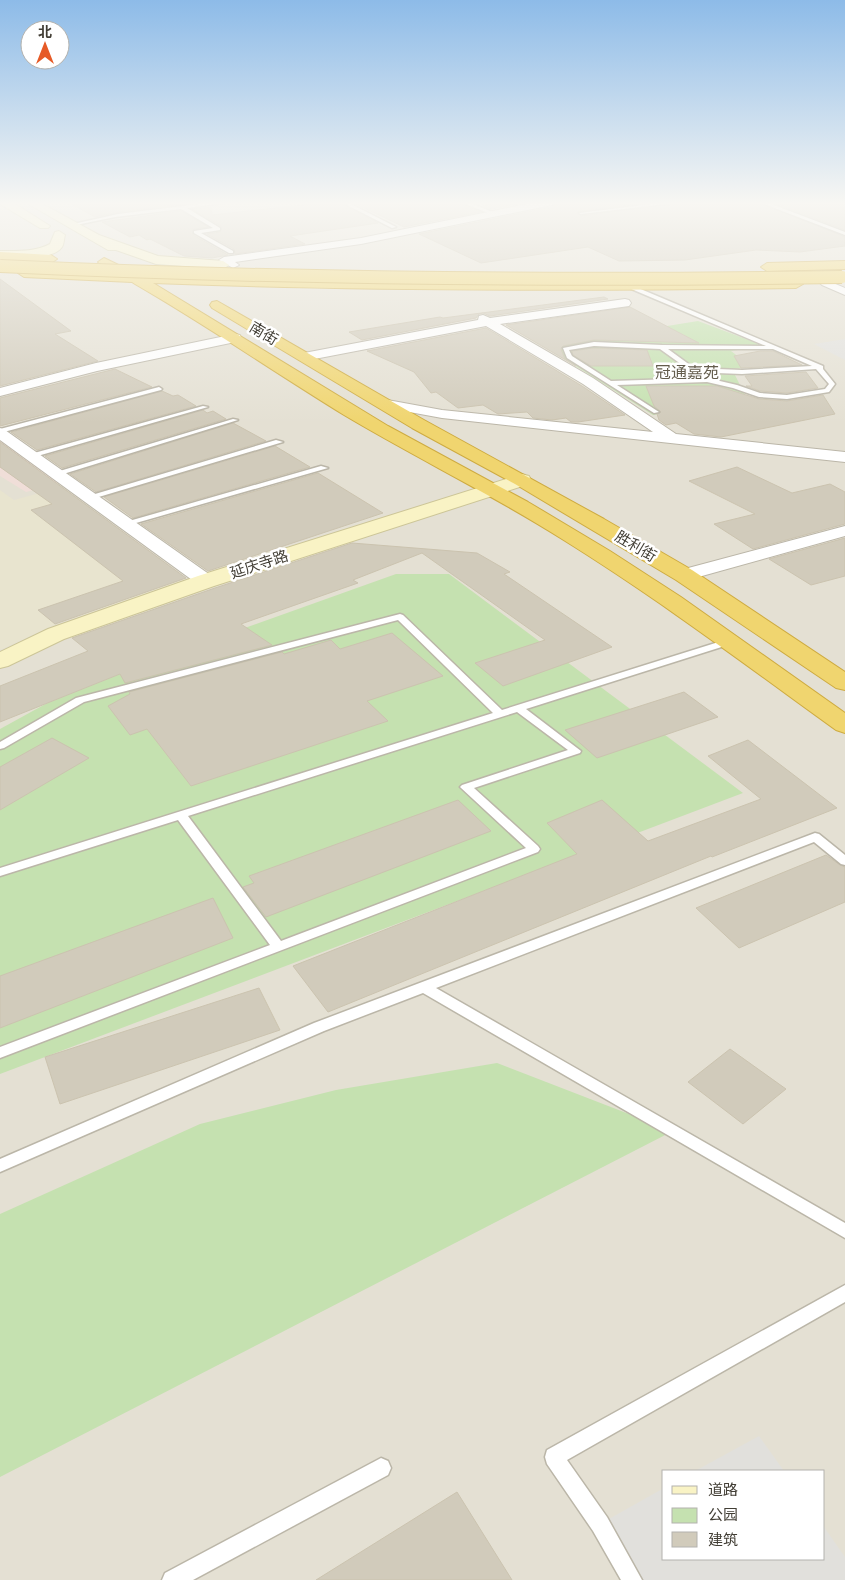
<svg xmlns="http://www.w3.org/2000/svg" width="845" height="1580" viewBox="0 0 845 1580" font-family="'IBM Plex Sans','Noto Sans SC',sans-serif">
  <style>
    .residential { fill: #e4e0d3; fill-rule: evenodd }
    .education { fill: #e8e4cf }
    .medical { fill: #f0ded8 }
    .green { fill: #c5e1b0 }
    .parking { fill: #e1e0dc }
    .building { fill: #d1cbbb; stroke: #cbc3af }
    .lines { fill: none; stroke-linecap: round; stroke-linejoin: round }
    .lane-casing { stroke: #bbb6a8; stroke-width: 3 }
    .street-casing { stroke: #bbb6a8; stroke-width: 2 }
    .secondary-casing { stroke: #ccc597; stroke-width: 2 }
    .highway-casing { stroke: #ceab41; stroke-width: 2 }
    .lane { fill: #fff; fill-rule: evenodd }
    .street { fill: #fff; fill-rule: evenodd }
    .secondary { fill: #f9f3c5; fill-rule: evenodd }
    .highway { fill: #f0d56f; fill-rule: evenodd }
    .highway-bridge-casing { stroke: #ceab41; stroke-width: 14; stroke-linecap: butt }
    .highway-bridge { stroke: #f0d56f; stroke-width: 12 }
    .labels { text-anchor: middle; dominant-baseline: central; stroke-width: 5; stroke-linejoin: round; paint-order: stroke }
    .far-street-label { font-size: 15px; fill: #423e35; stroke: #fff }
    .far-neighbourhood-label { font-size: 16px; fill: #645d4d; stroke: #fff }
  </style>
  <rect width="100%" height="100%" fill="#f0eee4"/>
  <path class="residential" d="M0,202H845V1580H0ZM664,1471H824V1559H664Z"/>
  <polygon class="education" points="62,487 187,581 59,623 0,650 0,490 14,500"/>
  <polygon class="medical" points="0,437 62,482 26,492 0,476"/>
  <g class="green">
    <polygon points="698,321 765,346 731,351 752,367 732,369 747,399 653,415 544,346"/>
    <polygon points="396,574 449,574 743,793 0,1074 0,729 71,690"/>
    <polygon points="497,1063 673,1131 0,1477 0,1214 200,1124 336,1090"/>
  </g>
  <g class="parking">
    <polygon points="845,339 845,360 814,344"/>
    <polygon points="759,1436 784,1471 695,1471"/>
    <polygon points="664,1488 664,1559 824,1559 824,1527 845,1557 845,1580 632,1580 600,1524"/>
  </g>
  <g class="building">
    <polygon points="68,202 198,202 118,212 95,217"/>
    <polygon points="330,202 339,202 378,223 290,236 305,244 235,254 234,249 207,234 220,232 221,226 192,209 211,207 212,215"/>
    <polygon points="352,202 459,202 480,212 404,227"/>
    <polygon points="504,202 526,202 491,209 483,206"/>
    <polygon points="559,202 650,202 577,212 581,216 685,202 757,202 845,237 845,246 800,252 756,250 685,260 619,261 588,247 481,263 419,234 552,207"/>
    <polygon points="772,202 845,202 845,230"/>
    <polygon points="181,211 208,227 194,229 193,235 228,255 212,258 184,256 150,239 147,240 139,235 130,237 102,222"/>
    <polygon points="0,279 71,331 55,334 98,361 0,386"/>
    <polygon points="604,297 608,299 490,316 483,313 479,314 476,318 362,340 349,332 440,317 443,318"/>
    <polygon points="630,307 699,343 594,340 563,346 561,349 565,359 576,366 506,325"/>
    <polygon points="486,328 582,386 625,415 578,422 571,422 566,418 552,420 533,418 527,412 498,414 483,405 458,408 436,392 431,393 414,372 367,351"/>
    <polygon points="594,348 647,350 653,366 591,366 573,355 572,351"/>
    <polygon points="760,351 773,351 802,365 741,368 734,356"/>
    <polygon points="115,369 152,387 0,426 0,398"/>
    <polygon points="806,372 818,388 787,393 760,391 746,386 752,386 745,376"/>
    <polygon points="646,386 717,386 759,399 787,401 823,395 835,414 721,437 694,434 676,423 666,425 659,420 657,414 661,412 654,406"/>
    <polygon points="162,391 173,396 178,395 196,406 37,450 11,432"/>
    <polygon points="203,410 207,413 213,411 226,419 62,468 45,456"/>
    <polygon points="233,423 266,441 96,492 70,474"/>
    <polygon points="0,442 186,578 55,624 38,610 123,581 31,510 52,504 0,467"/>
    <polygon points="275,446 310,467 133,518 104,497"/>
    <polygon points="737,467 792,493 830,484 845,492 845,524 753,549 714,524 755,514 689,481"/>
    <polygon points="318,473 383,513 208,571 141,524"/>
    <polygon points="845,538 845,576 811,585 769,559"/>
    <polygon points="352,543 477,553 510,572 504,574 612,647 503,686 475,663 545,640 422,553 353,580 358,583 241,624 272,645 125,683 120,674 0,722 0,686 88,651 72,638 215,588"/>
    <polygon points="392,633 443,676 367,701 388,721 191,786 147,729 130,735 108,706 130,694 129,692 282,652 284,654 331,640 340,649"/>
    <polygon points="684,692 718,717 597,758 565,730"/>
    <polygon points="52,738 89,758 0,810 0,767"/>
    <polygon points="748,740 837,808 712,857 711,856 328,1012 293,966 577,854 547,823 602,800 648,841 761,799 708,756"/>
    <polygon points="458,800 491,831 266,917 243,887 254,883 249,876"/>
    <polygon points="826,855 840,865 845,867 845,902 739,948 696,908"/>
    <polygon points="213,898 233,938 0,1028 0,976"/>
    <polygon points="259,988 280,1030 60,1104 45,1057"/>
    <polygon points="730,1049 786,1089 743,1124 688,1082"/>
    <polygon points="457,1492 512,1580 316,1580"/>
  </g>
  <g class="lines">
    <defs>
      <g id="lane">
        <polygon points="215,202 230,202 187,208 220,228 220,230 201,233 233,251 233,253 229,253 194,233 194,231 213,228 181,209 115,217 71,226 69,225 118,214"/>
        <polygon points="341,202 347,202 396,227 392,228"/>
        <polygon points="461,202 468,202 497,214 493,215"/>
        <polygon points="667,202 683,202 581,214 579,213"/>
        <polygon points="759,202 766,202 845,232 845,235"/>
        <path d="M631,285L823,366V369L835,384L829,392L787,399L759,397L733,388L707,382L617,385L659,412L654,413L567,358L563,348L594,342L662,345L766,346L629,288ZM594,346L660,349L692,372L742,374L816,369L829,384L825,389L787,395L760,393L737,385L707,378L611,381L572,356L569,350ZM668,349H773L812,366L742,370L694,368Z"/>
        <polygon points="159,387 162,389 161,390 0,433 0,429"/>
        <polygon points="203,406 208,407 34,457 27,455"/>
        <polygon points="233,419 238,420 60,475 53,473"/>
        <polygon points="276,440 283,442 92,499 85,497"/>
        <polygon points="321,466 328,468 129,525 122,523"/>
        <path d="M400,614L403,615L502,710L725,640L728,639L733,642L731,644L526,709L581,751L580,753L474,788L538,846L540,849L538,852L0,1058V1047L270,945L178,820L0,876V868L493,713L398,620L84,702L4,748L0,749V742L76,698ZM517,712L568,750L462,785L460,787L526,848L281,941L188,816Z"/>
        <polygon points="815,833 819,834 845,855 845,865 841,864 814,842 436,988 845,1223 845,1238 423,993 324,1031 0,1172 0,1159 314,1023"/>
        <polygon points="845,1285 845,1302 567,1460 607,1517 642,1580 621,1580 593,1531 547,1464 545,1457 547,1450"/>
        <polygon points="381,1458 388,1461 391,1468 388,1475 193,1580 162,1580 165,1573"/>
      </g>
      <g id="street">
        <polygon points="537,202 557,202 552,205 361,244 235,262 239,265 233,268 219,260 224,257 361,238"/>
        <polygon points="826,280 845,288 845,295 822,285 820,283"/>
        <polygon points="625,299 629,300 631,303 629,306 500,324 593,378 676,434 845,452 845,462 442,418 377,406 375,403 377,400 382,399 442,410 653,432 583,384 486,326 304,361 297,357 304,353 478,320 479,316 483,315 490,318"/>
        <polygon points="235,334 240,335 241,338 240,341 97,371 0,396 0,388 96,363"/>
        <polygon points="0,428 5,430 213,577 215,581 213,585 206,587 199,585 0,440"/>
        <polygon points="845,526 845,536 684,581 677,579 675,575 677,571"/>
      </g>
      <g id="secondary">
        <polygon points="0,202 12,202 50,226 48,228 40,228 0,204"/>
        <polygon points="25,202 39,202 99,235 158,256 223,261 229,265 223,269 156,264 116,250 108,250"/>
        <path d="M59,231L65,235C64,238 64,244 62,247C54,260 14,259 0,259V251C17,251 35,252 50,244L55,232Z"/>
        <polygon points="522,474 529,476 531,480 529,484 214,586 64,639 8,666 0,668 0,652 48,629 198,576"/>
      </g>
      <g id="highway">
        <polygon points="0,252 51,255 57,259 51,263 0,260"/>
        <path d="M104,258L137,274L217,277L507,282L801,281L803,284L796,288C581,291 367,291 153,283L388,426L528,502L610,551L681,597L845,713V733L836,730C746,665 657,598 562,539C491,494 416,458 344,415C274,372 206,325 135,284L132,282L24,277L18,273L24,269L116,274L98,262Z"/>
        <polygon points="845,261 845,269 767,271 761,267 767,263"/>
        <polygon points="217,301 424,420 604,519 692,570 845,672 845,690 836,688 676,580 515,484 412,428 212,308 210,305 212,302"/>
      </g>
    </defs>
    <use href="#lane" class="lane-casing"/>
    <use href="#street" class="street-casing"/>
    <use href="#secondary" class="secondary-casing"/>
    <use href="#highway" class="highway-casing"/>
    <use href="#lane" class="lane"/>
    <use href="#street" class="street"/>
    <use href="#secondary" class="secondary"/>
    <use href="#highway" class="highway"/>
    <defs>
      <path id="highway-bridge" d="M0,266C281,279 561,281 842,277"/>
    </defs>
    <use href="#highway-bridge" class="highway-bridge-casing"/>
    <use href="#highway-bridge" class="highway-bridge"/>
  </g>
  <linearGradient id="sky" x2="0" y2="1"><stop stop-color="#8dbbe8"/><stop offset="0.48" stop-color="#f8f7f3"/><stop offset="1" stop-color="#f8f7f3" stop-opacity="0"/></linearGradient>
  <rect width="845" height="423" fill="url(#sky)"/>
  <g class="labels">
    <g class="far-street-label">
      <text transform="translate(264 333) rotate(31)">南街</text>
      <text transform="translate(636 546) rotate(31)">胜利街</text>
      <text transform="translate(259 564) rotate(-18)">延庆寺路</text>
    </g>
    <g class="far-neighbourhood-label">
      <text x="687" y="372">冠通嘉苑</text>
    </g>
  </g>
  <rect x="662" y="1470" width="162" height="90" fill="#ffffff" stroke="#b3b2ae"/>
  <rect x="672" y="1486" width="25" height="8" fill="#f9f3c5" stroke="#b3b2ae"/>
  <text x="708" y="1495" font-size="15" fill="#423e35">道路</text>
  <rect x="672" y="1508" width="25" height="15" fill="#c5e1b0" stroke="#b3b2ae"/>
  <text x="708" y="1520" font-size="15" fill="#423e35">公园</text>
  <rect x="672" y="1532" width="25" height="15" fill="#d1cbbb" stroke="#b3b2ae"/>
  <text x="708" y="1545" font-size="15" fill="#423e35">建筑</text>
  <g transform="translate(45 45)"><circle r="24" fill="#ffffff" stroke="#b3b2ae"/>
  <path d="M0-4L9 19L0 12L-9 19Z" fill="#e65a26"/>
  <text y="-8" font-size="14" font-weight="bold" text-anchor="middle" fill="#423e35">北</text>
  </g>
</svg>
